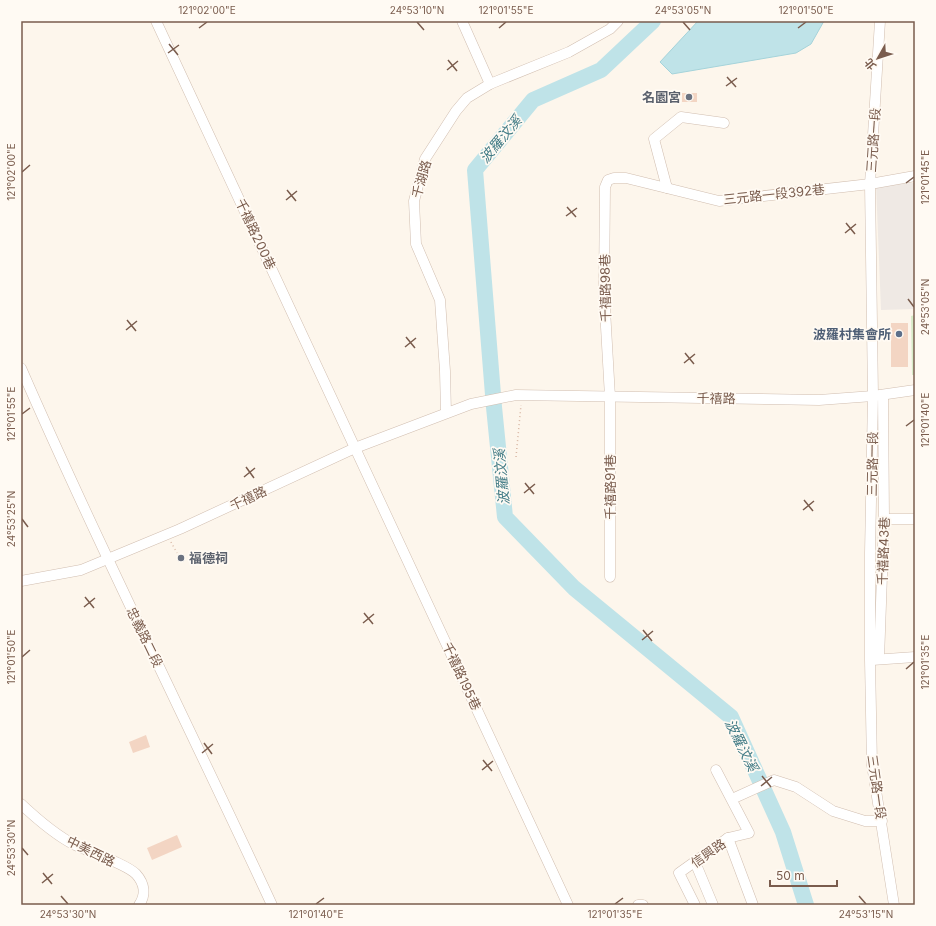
<svg xmlns="http://www.w3.org/2000/svg" width="936" height="926" viewBox="0 0 936 926" font-family="Inter,'Noto Sans TC',sans-serif">
  <style>
    .industrial { fill: #efe9e4 }
    .green { fill: #d8ecc9 }
    .water { fill: #bfe3e8; stroke: #a5d3da }
    .lines { fill: none; stroke-linecap: round; stroke-linejoin: round }
    .river { stroke: #bfe3e8; stroke-width: 16 }
    .building { fill: #f3d5c3 }
    .minor-casing { stroke: #d1beb0; stroke-width: 11 }
    .path { stroke: #d9b8a5; stroke-width: 1.5; stroke-dasharray: 1 3; stroke-linecap: butt }
    .minor { stroke: #fff; stroke-width: 10 }
    .ticks { fill: none; stroke: #7a5c4d; stroke-width: 1.5 }
    .worship-dot { fill: #6b7280; stroke: #fffaf3; stroke-width: 1.5 }
    .service-dot { fill: #5c6f8a; stroke: #fffaf3; stroke-width: 1.5 }
    .labels { text-anchor: middle; dominant-baseline: central; stroke-width: 3.5; stroke-linejoin: round; paint-order: stroke }
    .worship-label { font-size: 13px; font-weight: bold; fill: #5b616d; stroke: #fffaf3; text-anchor: end }
    .street-label { font-size: 13px; fill: #7a5c4d; stroke: #fffaf3 }
    .service-label { font-size: 13px; font-weight: bold; fill: #4e5e75; stroke: #fffaf3; text-anchor: end }
    .water-label { font-size: 14px; font-style: italic; fill: #437c86; stroke: #fffaf3 }
    .neatline { fill: none; stroke: #7a5c4d; stroke-width: 1.5 }
    .ticks-label { font-size: 10px; text-anchor: middle; fill: #7a5c4d }
  </style>
  <rect width="100%" height="100%" fill="#fdf6ec"/>
  <polygon class="industrial" points="915,183 915,309 881,310 876,184"/>
  <polygon class="green" points="915,315 915,375 912,375 911,316"/>
  <polygon class="water" points="698,21 824,21 811,44 796,53 672,74 660,62"/>
  <g class="lines">
    <polyline class="river" points="653,21 601,70 533,100 475,170 494,407 505,517 574,588 731,717 783,832 806,905"/>
  </g>
  <g class="building">
    <rect x="682" y="93" width="15" height="9"/>
    <rect x="891" y="323" width="17" height="44"/>
    <polygon points="146,735 150,747 133,753 129,742"/>
    <polygon points="177,835 182,847 152,860 147,848"/>
  </g>
  <g class="lines">
    <defs>
      <g id="minor">
        <polyline points="156,21 568,905"/>
        <polyline points="462,21 490,84"/>
        <polyline points="880,21 870,184 873,396 870,553 870,660 872,765 894,905"/>
        <polyline points="667,188 654,139 681,117 724,123"/>
        <path d="M21,368C100,549 189,726 272,905"/>
        <polyline points="446,413 445,371 440,300 416,244 414,201 425,159 456,111 467,98 490,84 569,52 610,29 618,21"/>
        <polyline points="884,519 915,519"/>
        <polyline points="610,577 610,397 604,292 605,187 608,180 614,178 626,178 719,201 870,184 915,176"/>
        <polyline points="21,581 81,570 180,529 355,448 471,404 516,395 819,400 873,396 915,390"/>
        <polyline points="879,659 884,519 883,395"/>
        <polyline points="872,660 915,657"/>
        <polyline points="732,799 774,780 796,787 833,811 865,821 882,821"/>
        <path d="M21,804C37,819 55,835 75,845C90,852 126,864 136,874C145,884 146,895 139,905"/>
        <polyline points="728,838 753,905"/>
        <polyline points="695,862 713,905"/>
        <polyline points="638,905 643,905"/>
        <polyline points="695,905 679,873 728,838 749,833 716,770"/>
      </g>
    </defs>
    <use href="#minor" class="minor-casing"/>
    <g class="path">
      <polyline points="516,457 521,405"/>
      <polyline points="171,542 177,553"/>
    </g>
    <use href="#minor" class="minor"/>
  </g>
  <path class="ticks" d="M417,22L424,30M683,22L690,30M199,28L207,22M499,28L506,22M798,28L806,22M169,44L178,55M168,53L179,45M448,60L457,71M447,70L458,61M727,77L736,87M726,86L737,78M22,172L30,165M906,183L914,177M287,190L296,201M286,200L297,191M567,207L576,217M566,216L577,208M846,223L855,234M845,233L856,224M908,299L914,307M127,320L136,331M126,330L137,321M406,337L415,348M405,347L416,338M685,353L694,364M684,363L695,354M22,414L30,408M906,426L914,420M246,467L254,478M244,477L255,468M525,483L534,494M524,493L535,484M804,500L813,511M803,510L814,501M22,519L28,527M85,597L94,608M84,607L95,598M364,613L373,624M363,623L374,614M643,630L652,641M642,640L653,631M22,657L30,650M906,669L914,662M204,743L212,754M202,753L213,744M483,760L492,771M482,770L493,761M762,776L771,787M761,786L772,777M22,848L28,855M43,873L52,884M42,883L53,874M61,896L68,904M859,896L866,904M316,904L324,898M615,904L623,898"/>
  <g class="worship-dot">
    <circle cx="689" cy="97" r="4"/>
    <circle cx="181" cy="558" r="4"/>
  </g>
  <circle class="service-dot" cx="899" cy="334" r="4"/>
  <g class="labels">
    <g class="worship-label">
      <text x="681" y="97">名園宮</text>
      <text x="189" y="558" text-anchor="start">福德祠</text>
    </g>
    <g class="street-label">
      <text transform="translate(873 140) rotate(-86)">三元路一段</text>
      <text transform="translate(421 179) rotate(-74)">千湖路</text>
      <text transform="translate(774 194) rotate(-6)">三元路一段392巷</text>
      <text transform="translate(256 234) rotate(65)">千禧路200巷</text>
      <text transform="translate(605 288) rotate(-91)">千禧路98巷</text>
      <text transform="translate(716 398) rotate(1)">千禧路</text>
      <text transform="translate(872 464) rotate(-89)">三元路一段</text>
      <text transform="translate(610 487) rotate(-90)">千禧路91巷</text>
      <text transform="translate(248 498) rotate(-25)">千禧路</text>
      <text transform="translate(883 551) rotate(-88)">千禧路43巷</text>
      <text transform="translate(145 637) rotate(64)">忠義路二段</text>
      <text transform="translate(462 676) rotate(65)">千禧路195巷</text>
      <text transform="translate(877 787) rotate(82)">三元路一段</text>
      <text transform="translate(91 851) rotate(26)">中美西路</text>
      <text transform="translate(708 853) rotate(-35)">信興路</text>
    </g>
    <g class="service-label">
      <text x="891" y="334">波羅村集會所</text>
    </g>
    <g class="water-label">
      <text transform="translate(500 139) rotate(-50)">波羅汶溪</text>
      <text transform="translate(501 477) rotate(-95)">波羅汶溪</text>
      <text transform="translate(742 745) rotate(64)">波羅汶溪</text>
    </g>
  </g>
  <rect width="936" height="926" fill="none" stroke="#fffaf3" stroke-width="44"/>
  <g transform="translate(878 58) rotate(231)" stroke="#fffaf3" stroke-width="3" paint-order="stroke">
  <path d="M0-3L7 15L0 10L-7 15Z" fill="#7a5c4d"/>
  <text y="-6" font-size="11" font-weight="bold" text-anchor="middle" fill="#7a5c4d">北</text>
  </g>
  <path d="M770 880v6h67v-6" fill="none" stroke="#7a5c4d" stroke-width="2"/>
  <text x="776" y="880" font-size="12" fill="#7a5c4d" stroke="#fffaf3" stroke-width="3" paint-order="stroke">50 m</text>
  <rect x="22" y="22" width="892" height="882" class="neatline"/>
  <g class="ticks-label">
    <text x="207" y="14">121°02'00"E</text>
    <text x="417" y="14">24°53'10"N</text>
    <text x="506" y="14">121°01'55"E</text>
    <text x="683" y="14">24°53'05"N</text>
    <text x="806" y="14">121°01'50"E</text>
    <text transform="translate(11 172) rotate(-90)" y="4">121°02'00"E</text>
    <text transform="translate(925 177) rotate(-90)" y="4">121°01'45"E</text>
    <text transform="translate(925 307) rotate(-90)" y="4">24°53'05"N</text>
    <text transform="translate(11 414) rotate(-90)" y="4">121°01'55"E</text>
    <text transform="translate(925 420) rotate(-90)" y="4">121°01'40"E</text>
    <text transform="translate(11 519) rotate(-90)" y="4">24°53'25"N</text>
    <text transform="translate(11 657) rotate(-90)" y="4">121°01'50"E</text>
    <text transform="translate(925 662) rotate(-90)" y="4">121°01'35"E</text>
    <text transform="translate(11 848) rotate(-90)" y="4">24°53'30"N</text>
    <text x="68" y="918">24°53'30"N</text>
    <text x="316" y="918">121°01'40"E</text>
    <text x="615" y="918">121°01'35"E</text>
    <text x="866" y="918">24°53'15"N</text>
  </g>
</svg>
